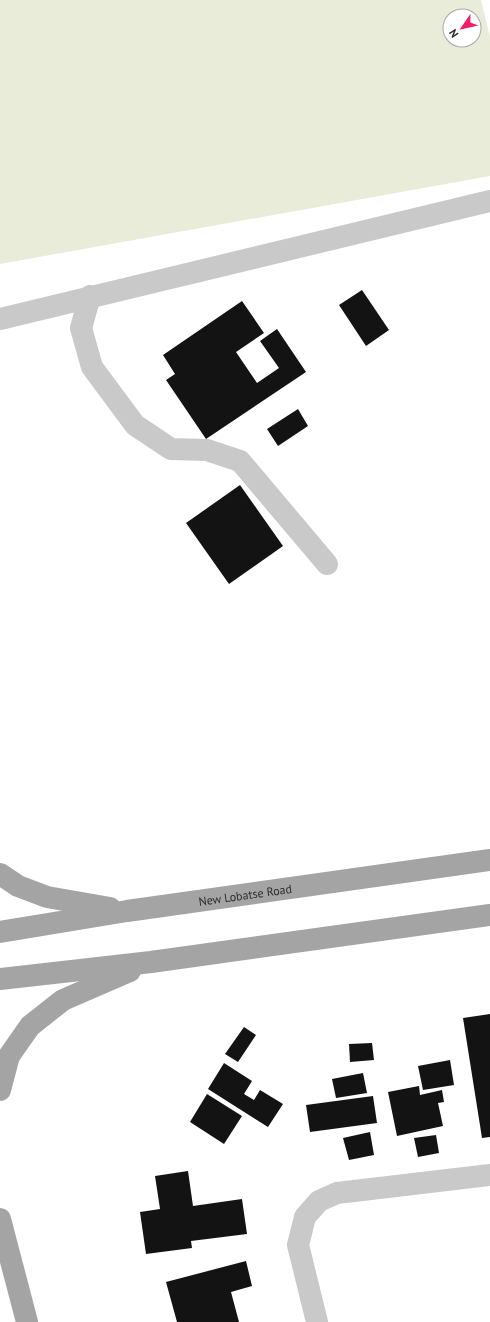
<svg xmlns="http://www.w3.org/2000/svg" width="490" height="1322" viewBox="0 0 490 1322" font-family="'PT Sans',sans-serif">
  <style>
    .garden { fill: #e8ecd8; fill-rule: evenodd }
    .building { fill: #131313 }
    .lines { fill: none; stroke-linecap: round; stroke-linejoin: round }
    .minor { stroke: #c9c9c9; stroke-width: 22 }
    .major { stroke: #a4a4a4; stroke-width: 22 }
    .labels { text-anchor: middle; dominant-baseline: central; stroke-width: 4; stroke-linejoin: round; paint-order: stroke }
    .street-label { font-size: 12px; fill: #2c2c2c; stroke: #fff }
  </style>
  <rect width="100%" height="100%" fill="#fff"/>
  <path class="garden" d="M0,0H481L490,37V176L0,264ZM450,16H474V40H450Z"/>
  <g class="building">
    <polygon points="362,290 389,330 366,346 339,305"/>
    <polygon points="242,301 264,333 236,352 257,383 279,368 260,341 277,329 306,372 206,439 166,380 175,374 163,355"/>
    <polygon points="298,409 308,426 278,446 267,429"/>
    <polygon points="240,485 283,546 229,584 186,523"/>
    <polygon points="490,1014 490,1137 482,1138 463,1018"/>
    <polygon points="244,1027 256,1035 238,1062 225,1054"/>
    <polygon points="372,1043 374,1060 350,1062 349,1044"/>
    <polygon points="450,1060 454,1085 423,1090 418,1066"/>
    <polygon points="224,1063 252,1081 244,1094 254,1100 260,1090 283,1104 268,1127 208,1089"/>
    <polygon points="363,1073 367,1093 336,1098 332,1079"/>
    <polygon points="419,1086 420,1095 442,1090 444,1102 438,1103 443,1126 397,1136 388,1092"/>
    <polygon points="207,1094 242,1116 224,1144 190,1122"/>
    <polygon points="373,1096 377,1123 310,1132 306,1105"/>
    <polygon points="370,1132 374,1155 349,1160 343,1138"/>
    <polygon points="436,1135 439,1153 418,1157 414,1138"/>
    <polygon points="188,1171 193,1206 242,1199 247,1234 191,1241 192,1248 146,1254 140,1212 160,1209 155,1176"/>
    <polygon points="246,1261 252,1286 231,1292 239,1322 177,1322 166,1282"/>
  </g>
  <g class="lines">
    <g class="minor">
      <polyline points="90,296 81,328 92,367 135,425 171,449 207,450 240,461 327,564"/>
      <polyline points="0,319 490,201"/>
      <polyline points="317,1322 298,1245 305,1217 319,1201 337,1193 490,1175"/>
    </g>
    <g class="major">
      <polyline points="0,874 18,886 47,897 110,908"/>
      <path id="s1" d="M0,932L127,911L490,860"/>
      <polyline points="0,979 151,962 490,915"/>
      <polyline points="0,1090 9,1056 30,1026 63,1000 130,971"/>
      <polyline points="0,1219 27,1322"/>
    </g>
  </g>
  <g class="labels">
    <g class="street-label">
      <text stroke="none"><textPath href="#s1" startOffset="248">New Lobatse Road</textPath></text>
    </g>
  </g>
  <g transform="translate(462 28) rotate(236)"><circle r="19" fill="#ffffff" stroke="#ababab"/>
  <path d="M0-3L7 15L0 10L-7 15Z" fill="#f51c66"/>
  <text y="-6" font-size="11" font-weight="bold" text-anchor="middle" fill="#2c2c2c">N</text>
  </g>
</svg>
